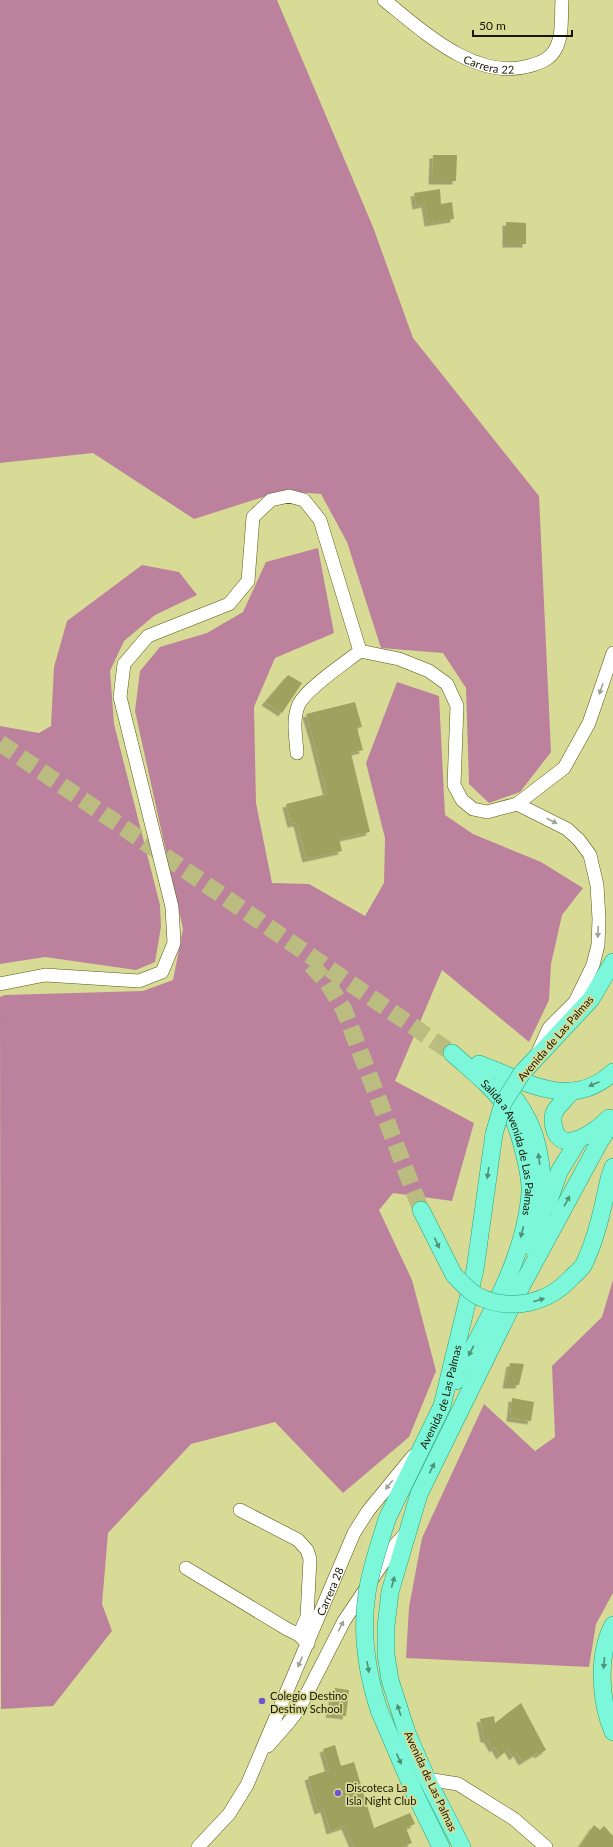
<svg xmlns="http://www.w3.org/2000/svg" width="613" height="1847" viewBox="0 0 613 1847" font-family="Lato,sans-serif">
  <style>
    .forest { fill: #bc829d }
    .building { fill: #9fa15e; filter: url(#shadow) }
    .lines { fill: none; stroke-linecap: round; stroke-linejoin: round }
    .major-tunnel { stroke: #bbbd80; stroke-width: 17; stroke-dasharray: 17 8; stroke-linecap: butt }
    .minor-casing { stroke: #595913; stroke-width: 14 }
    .major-casing { stroke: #21a47c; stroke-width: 18 }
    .minor { stroke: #fff; stroke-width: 13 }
    .major { stroke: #7df7d9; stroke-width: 17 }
    .major-bridge-casing { stroke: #21a47c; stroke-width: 18; stroke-linecap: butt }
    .major-bridge { stroke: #7df7d9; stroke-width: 17 }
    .oneway { fill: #a1a199 }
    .oneway2 { fill: #4e9177 }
    .poi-dot { fill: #7154cd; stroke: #d8db96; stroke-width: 1.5 }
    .labels { text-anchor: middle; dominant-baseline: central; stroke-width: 3.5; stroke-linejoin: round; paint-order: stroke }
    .street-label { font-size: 11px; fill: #151500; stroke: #d8db96 }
    .poi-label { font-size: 11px; fill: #151500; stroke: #d8db96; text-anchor: start }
  </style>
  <defs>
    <filter id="shadow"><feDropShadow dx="-3.5" dy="3.5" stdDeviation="0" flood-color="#0004"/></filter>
  </defs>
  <rect width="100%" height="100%" fill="#d8db96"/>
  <g class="forest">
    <polygon points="0,0 277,0 373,227 413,338 539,496 551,752 520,792 489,803 469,784 466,688 443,653 381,648 347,542 321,494 282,491 194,519 93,453 0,463"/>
    <polygon points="318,548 334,633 275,658 254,707 256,803 272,883 309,884 365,916 384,883 385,838 366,763 397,682 439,696 445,815 473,834 541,862 583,888 562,915 551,964 549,1000 529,1042 442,970 395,1081 474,1123 452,1201 393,1193 379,1210 412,1280 436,1371 409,1437 343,1493 275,1422 191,1444 108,1533 102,1604 112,1631 53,1706 1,1709 0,997 5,995 143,991 173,980 183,929 135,711 140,671 160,647 207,633 243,612 266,562"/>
    <polygon points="142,565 179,572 197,595 155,615 124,641 110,671 114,724 160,905 161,927 155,962 136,970 45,957 0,964 0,726 39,733 51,726 54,667 67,621"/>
    <polygon points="613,1280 613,1593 596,1624 589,1667 406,1658 409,1607 422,1538 484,1404 535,1451 555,1437 552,1366 602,1317"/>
  </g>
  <g class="building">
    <polygon points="433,155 457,155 456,181 432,181"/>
    <polygon points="440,189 441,204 452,202 454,219 428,223 425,204 416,206 414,193"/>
    <polygon points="506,222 526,223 526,244 506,244"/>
    <polygon points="288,675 302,683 282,713 265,702"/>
    <polygon points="355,702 362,727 357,728 363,750 351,753 370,832 339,839 342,851 306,859 297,823 291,824 286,804 327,794 314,741 306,714"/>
    <polygon points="510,1363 524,1364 519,1385 506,1385"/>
    <polygon points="512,1398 534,1402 531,1421 510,1418"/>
    <polygon points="335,1688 349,1690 346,1716 329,1714"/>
    <polygon points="521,1703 546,1750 538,1755 537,1753 522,1762 517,1753 513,1757 508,1749 500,1756 495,1747 493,1749 487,1739 484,1739 480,1719 494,1716 495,1723"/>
    <polygon points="335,1745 341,1766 354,1762 374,1828 410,1813 415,1824 406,1828 412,1843 401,1847 354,1847 345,1826 330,1831 324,1809 318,1811 308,1777 329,1770 323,1749"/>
    <polygon points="594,1825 600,1830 604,1826 613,1836 613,1847 579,1847"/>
  </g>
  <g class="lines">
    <g class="major-tunnel">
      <polyline points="0,743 452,1053"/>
      <polyline points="311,965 327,982 344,1010 421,1210"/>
    </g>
    <defs>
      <g id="minor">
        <path id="s1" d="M384,0C423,31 475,81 529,66C540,63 551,59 556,48C563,35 561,15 562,0"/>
        <path d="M297,753C296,737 292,719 299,704C307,688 345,663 360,651"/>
        <polyline points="517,804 567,829 579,840 590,855 597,885 599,919 598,945 593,965 575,1002 549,1028 539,1050"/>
        <polyline points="0,984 45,975 139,981 162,972 174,943 172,907 120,697 124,664 148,636 229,604 248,581 253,517 271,500 289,496 304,500 320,520 360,651 399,659 429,671 447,684 457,706 454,785 462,800 473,809 487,812 517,804 564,768 589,723 613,653"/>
        <polyline points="240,1510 298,1540 307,1550 310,1559 307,1617 299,1635 308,1644"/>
        <polyline points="186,1568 287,1629 299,1635"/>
        <polyline points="268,1746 289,1722 299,1709 344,1621 395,1545 407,1532"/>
        <polyline points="427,1779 458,1784 514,1819 546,1847"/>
        <path id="s2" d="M198,1847L229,1814L247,1785L354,1533L368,1511L413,1456"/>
      </g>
      <g id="major">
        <path id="s3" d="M452,1053C472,1071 493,1087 508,1109C515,1120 519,1133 522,1145C526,1160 531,1178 530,1193C525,1261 485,1322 456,1381"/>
        <path d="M479,1064C523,1080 571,1112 613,1072"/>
        <polyline points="522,1073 591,999 613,962"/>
        <path d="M502,1083C512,1094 521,1106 528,1120C542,1147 546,1196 540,1225C538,1233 535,1241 533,1248"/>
        <path d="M572,1091C567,1098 557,1106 554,1113C552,1119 553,1125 555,1131C565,1156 599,1128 609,1118"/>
        <polyline points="609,1179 613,1167"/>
        <polyline points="547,1206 559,1172 579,1139"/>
        <polyline points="421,1210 454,1275"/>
        <path id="s4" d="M387,1519L442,1406L475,1270L494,1134"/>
        <path d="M613,1625C597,1656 600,1701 613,1732"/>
        <polyline points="379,1710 415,1794 441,1847"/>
        <polyline points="462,1847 427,1779 407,1733 390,1680 386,1655 386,1626 390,1592 419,1494 522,1285 600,1141 613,1121"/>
      </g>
    </defs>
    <use href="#minor" class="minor-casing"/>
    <use href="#major" class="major-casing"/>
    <use href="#minor" class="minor"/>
    <use href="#major" class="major"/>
    <defs>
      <g id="major-bridge">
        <polyline points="494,1134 503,1103 522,1073"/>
        <path d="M454,1275C462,1283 471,1294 482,1298C514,1311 548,1303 571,1278C576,1273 583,1268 585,1262C597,1236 603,1207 609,1179"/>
        <path d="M379,1710C367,1673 361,1632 367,1593C371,1567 380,1543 387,1519"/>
      </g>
    </defs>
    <use href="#major-bridge" class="major-bridge-casing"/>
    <use href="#major-bridge" class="major-bridge"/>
  </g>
  <defs><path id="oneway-solid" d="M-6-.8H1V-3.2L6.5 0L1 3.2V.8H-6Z"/></defs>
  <g class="oneway">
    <use href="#oneway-solid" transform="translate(601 689) rotate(109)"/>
    <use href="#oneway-solid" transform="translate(552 821) rotate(27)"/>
    <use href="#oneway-solid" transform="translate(598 932) rotate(92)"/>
    <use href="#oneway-solid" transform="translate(389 1485) rotate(129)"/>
    <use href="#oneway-solid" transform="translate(341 1626) rotate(-63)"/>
    <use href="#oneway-solid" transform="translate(300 1662) rotate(113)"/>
  </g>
  <g class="oneway2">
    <use href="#oneway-solid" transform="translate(594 1084) rotate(157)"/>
    <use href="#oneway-solid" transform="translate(539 1159) rotate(-98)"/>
    <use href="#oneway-solid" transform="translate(488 1173) rotate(98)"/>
    <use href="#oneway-solid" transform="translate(567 1201) rotate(-61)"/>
    <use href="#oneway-solid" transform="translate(522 1232) rotate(105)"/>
    <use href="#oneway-solid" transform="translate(437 1243) rotate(65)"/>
    <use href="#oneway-solid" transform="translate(539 1300) rotate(-16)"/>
    <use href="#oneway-solid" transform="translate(471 1351) rotate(117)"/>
    <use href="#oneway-solid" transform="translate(432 1468) rotate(-64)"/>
    <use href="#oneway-solid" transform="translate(393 1582) rotate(-75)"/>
    <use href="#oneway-solid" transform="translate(604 1663) rotate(95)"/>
    <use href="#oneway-solid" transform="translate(368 1667) rotate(80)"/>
    <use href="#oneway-solid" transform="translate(399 1710) rotate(-108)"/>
    <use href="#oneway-solid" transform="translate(399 1759) rotate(66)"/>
  </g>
  <g class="poi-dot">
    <circle cx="262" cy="1701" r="4"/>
    <circle cx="338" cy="1793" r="4"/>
  </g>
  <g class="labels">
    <g class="street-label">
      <text stroke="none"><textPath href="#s1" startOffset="125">Carrera 22</textPath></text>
      <text transform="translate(555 1038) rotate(-49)">Avenida de Las Palmas</text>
      <text stroke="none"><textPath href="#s3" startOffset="116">Salida a Avenida de Las Palmas</textPath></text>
      <text stroke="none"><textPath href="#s4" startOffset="134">Avenida de Las Palmas</textPath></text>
      <text stroke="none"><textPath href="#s2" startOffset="290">Carrera 28</textPath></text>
      <text transform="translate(431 1781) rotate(65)">Avenida de Las Palmas</text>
    </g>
    <g class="poi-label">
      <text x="270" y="1695">Colegio Destino<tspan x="270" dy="13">Destiny School</tspan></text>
      <text x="346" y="1787">Discoteca La<tspan x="346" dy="13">Isla Night Club</tspan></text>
    </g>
  </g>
  <path d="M473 30v6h99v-6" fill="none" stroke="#151500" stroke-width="2"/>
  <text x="479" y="30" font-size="12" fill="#151500" stroke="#d8db96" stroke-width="3" paint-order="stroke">50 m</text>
</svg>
